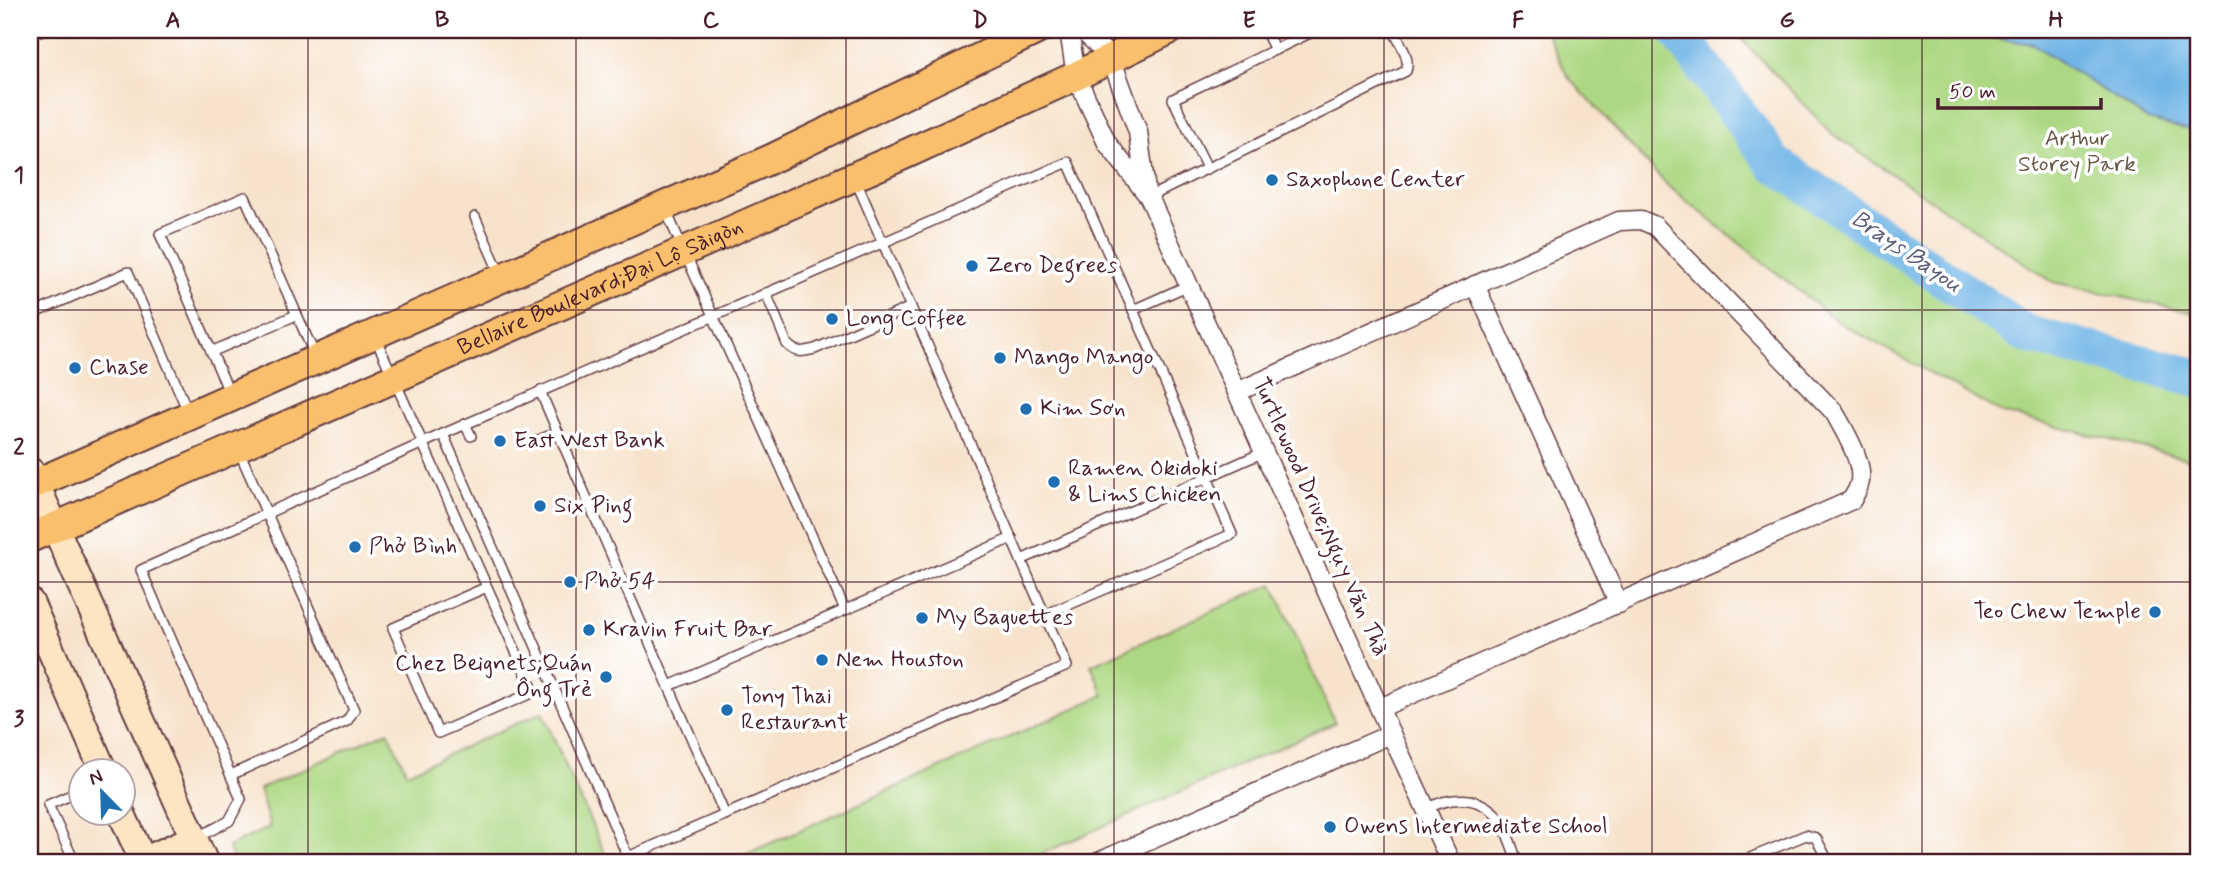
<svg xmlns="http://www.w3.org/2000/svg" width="2229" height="893" viewBox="0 0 2229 893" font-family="Mynerve,sans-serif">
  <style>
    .green { fill: #add883; stroke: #7c7c57; stroke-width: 2 }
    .water { fill: #71b5e6; stroke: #5e6a88; stroke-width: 2 }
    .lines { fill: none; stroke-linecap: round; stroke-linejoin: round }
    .river { stroke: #71b5e6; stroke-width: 38 }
    .service-casing { stroke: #643c43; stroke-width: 12 }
    .minor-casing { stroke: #643c43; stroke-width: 21 }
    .secondary-casing { stroke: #643c43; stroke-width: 30 }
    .primary-casing { stroke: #643c43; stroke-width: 32 }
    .service { stroke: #fff; stroke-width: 9 }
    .minor { stroke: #fff; stroke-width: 18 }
    .secondary { stroke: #fde5c4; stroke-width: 26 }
    .primary { stroke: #f9bf6c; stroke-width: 28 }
    .grid { fill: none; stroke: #4a1f2b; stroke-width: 2; stroke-opacity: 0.55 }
    .poi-dot { fill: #1f6fb2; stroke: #fff; stroke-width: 2.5 }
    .labels { text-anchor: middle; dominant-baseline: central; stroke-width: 7; stroke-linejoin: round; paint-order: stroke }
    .park-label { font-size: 23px; fill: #685645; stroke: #fff }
    .poi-label { font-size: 23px; fill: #4a1f2b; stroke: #fff; text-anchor: start }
    .street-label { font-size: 23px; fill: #4a1f2b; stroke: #fff }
    .water-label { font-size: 24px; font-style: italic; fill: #5a5b76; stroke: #fff }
    .neatline { fill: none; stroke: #4a1f2b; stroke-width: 2.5 }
    .grid-label { font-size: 23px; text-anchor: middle; font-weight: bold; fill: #4a1f2b }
  </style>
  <rect width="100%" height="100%" fill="#fff"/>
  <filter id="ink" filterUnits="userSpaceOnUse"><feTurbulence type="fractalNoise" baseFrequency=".0143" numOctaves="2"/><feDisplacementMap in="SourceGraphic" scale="14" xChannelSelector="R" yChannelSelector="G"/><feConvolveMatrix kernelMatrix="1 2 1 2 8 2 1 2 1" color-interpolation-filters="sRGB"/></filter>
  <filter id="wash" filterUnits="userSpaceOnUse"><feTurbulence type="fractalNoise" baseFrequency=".00686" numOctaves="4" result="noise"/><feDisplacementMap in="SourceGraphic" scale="28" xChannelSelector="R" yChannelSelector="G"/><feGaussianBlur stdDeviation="1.57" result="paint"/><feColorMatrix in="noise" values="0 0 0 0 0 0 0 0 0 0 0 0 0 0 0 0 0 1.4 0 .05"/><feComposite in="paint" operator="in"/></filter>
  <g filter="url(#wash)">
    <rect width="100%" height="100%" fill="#f7e3cc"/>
    <g class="green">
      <polygon points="1545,30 1674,30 1685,45 1784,152 2014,314 2124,349 2199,363 2199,462 2002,413 1838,322 1667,185 1568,77"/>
      <polygon points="1733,30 2199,30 2199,314 2053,282 1832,134"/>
      <polygon points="1273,584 1335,723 1021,863 726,863 1104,695 1091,665"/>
      <polygon points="542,712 609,863 235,863 228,847 270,827 259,789 388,731 407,773"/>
    </g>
    <polygon class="water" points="1945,30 2199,30 2199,133 2148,120 2033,44"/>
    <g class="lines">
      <polyline class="river" points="1677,30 1774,163 2026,334 2199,378"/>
    </g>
  </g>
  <g filter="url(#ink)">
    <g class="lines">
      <defs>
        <g id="service">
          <polyline points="1265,30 1275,50"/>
          <polyline points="42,31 44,30"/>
          <polyline points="1207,168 1173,99 1316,30"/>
          <path d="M1149,197L1406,71C1411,57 1399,42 1393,30"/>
          <polyline points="666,211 845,610"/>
          <polyline points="475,217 501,276"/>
          <path d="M766,293L787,344C796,354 803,352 815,349L911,307"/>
          <polyline points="30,315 128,272 189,414"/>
          <polyline points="376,339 534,692 438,733 393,628 487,587"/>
          <polyline points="211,352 296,315"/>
          <polyline points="540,391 725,815"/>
          <polyline points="230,394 160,234 245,197 316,358"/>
          <polyline points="465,424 471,436"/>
          <polyline points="443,434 628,857 1067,666 856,181"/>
          <polyline points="529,444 558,432"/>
          <polyline points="1021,560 1264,452"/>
          <polyline points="1045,615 1232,534 1133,310"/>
          <polyline points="669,686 1012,538"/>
          <polyline points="231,775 347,721 354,710 239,451"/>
          <path d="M1426,809C1450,796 1478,794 1498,817C1506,826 1513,851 1518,863"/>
          <polyline points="196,838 229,821 241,799 141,570 443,434 1068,162 1133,310 1189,285"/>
          <polyline points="75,863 48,805 80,791"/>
          <polyline points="1738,863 1806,835 1816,838 1829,863"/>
        </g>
        <g id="minor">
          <polyline points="1069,30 1076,76 1107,143 1149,197 1391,734 1451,863"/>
          <polyline points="1082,30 1111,58 1138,132 1146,191"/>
          <polyline points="1475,285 1619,604"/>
          <path d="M1237,392L1619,221L1641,220L1655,226L1834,412C1844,430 1866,465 1859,485C1858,490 1854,495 1852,500L1380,708"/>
          <polyline points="1096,863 1391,734"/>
        </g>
        <g id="secondary">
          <polyline points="30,471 205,863"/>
          <polyline points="30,602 103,770"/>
          <polyline points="121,812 144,863"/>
          <polyline points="143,861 194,838"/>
        </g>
        <g id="primary">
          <polyline points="30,486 771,159 1037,30"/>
          <path id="s1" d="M30,538L908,153L1076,76L1169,30"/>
        </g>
      </defs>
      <use href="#service" class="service-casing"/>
      <use href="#minor" class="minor-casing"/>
      <use href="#secondary" class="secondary-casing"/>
      <use href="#primary" class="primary-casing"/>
      <use href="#service" class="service"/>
      <use href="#minor" class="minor"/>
      <use href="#secondary" class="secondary"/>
      <use href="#primary" class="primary"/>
    </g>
  </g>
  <path class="grid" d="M308,30V863M576,30V863M846,30V863M1114,30V863M1384,30V863M1652,30V863M1922,30V863M30,310H2199M30,582H2199"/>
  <g class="poi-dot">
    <circle cx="1272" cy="180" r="7"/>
    <circle cx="972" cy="266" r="7"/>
    <circle cx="832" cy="319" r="7"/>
    <circle cx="1000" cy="358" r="7"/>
    <circle cx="75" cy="368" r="7"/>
    <circle cx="1026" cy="409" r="7"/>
    <circle cx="500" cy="441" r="7"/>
    <circle cx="1054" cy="482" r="7"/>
    <circle cx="540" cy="506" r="7"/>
    <circle cx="355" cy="547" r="7"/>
    <circle cx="570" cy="582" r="7"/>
    <circle cx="2155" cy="612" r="7"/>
    <circle cx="922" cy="618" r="7"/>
    <circle cx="589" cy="630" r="7"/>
    <circle cx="822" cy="660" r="7"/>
    <circle cx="606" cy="677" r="7"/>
    <circle cx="727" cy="710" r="7"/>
    <circle cx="1330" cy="827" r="7"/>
  </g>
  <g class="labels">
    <g class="park-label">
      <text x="2077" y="139">Arthur<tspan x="2077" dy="26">Storey Park</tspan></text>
    </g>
    <g class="poi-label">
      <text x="1286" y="180">Saxophone Center</text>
      <text x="986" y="266">Zero Degrees</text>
      <text x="846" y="319">Long Coffee</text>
      <text x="1014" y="358">Mango Mango</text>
      <text x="89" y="368">Chase</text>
      <text x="1040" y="409">Kim Sơn</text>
      <text x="514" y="441">East West Bank</text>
      <text x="1068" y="469">Ramen Okidoki<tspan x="1068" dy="26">&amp; Lims Chicken</tspan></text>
      <text x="554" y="506">Six Ping</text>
      <text x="369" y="547">Phở Bình</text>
      <text x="584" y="582">Phở 54</text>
      <text x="2141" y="612" text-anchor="end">Teo Chew Temple</text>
      <text x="936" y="618">My Baguettes</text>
      <text x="603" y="630">Kravin Fruit Bar</text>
      <text x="836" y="660">Nem Houston</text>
      <text x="592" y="664" text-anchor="end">Chez Beignets;Quán<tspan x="592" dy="26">Ông Trẻ</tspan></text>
      <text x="741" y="697">Tony Thai<tspan x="741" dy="26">Restaurant</tspan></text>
      <text x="1344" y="827">Owens Intermediate School</text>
    </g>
    <g class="street-label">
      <text stroke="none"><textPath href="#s1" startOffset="623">Bellaire Boulevard;Đại Lộ Sàigòn</textPath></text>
      <text transform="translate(1320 517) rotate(66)">Turtlewood Drive;Ngụy Văn Thà</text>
    </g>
    <g class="water-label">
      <text transform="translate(1906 252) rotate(34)">Brays Bayou</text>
    </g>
  </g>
  <rect width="2229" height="893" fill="none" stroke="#fff" stroke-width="77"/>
  <g transform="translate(102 792) rotate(337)"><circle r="33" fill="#ffffff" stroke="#b7a5aa" stroke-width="2"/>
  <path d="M0-5L12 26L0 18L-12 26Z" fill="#1f6fb2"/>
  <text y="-10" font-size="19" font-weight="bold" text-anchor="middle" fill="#4a1f2b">N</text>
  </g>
  <path d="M1938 98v10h163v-10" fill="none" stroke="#4a1f2b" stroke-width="3.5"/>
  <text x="1949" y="98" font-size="21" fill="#4a1f2b" stroke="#ffffff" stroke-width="5" paint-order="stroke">50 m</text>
  <rect x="38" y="38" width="2152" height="816" class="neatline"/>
  <g class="grid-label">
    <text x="173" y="27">A</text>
    <text x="442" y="27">B</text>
    <text x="711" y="27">C</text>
    <text x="980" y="27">D</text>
    <text x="1249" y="27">E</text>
    <text x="1518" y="27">F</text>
    <text x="1787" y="27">G</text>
    <text x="2056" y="27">H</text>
    <text x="19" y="182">1</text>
    <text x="19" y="454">2</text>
    <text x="19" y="726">3</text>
  </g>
</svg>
